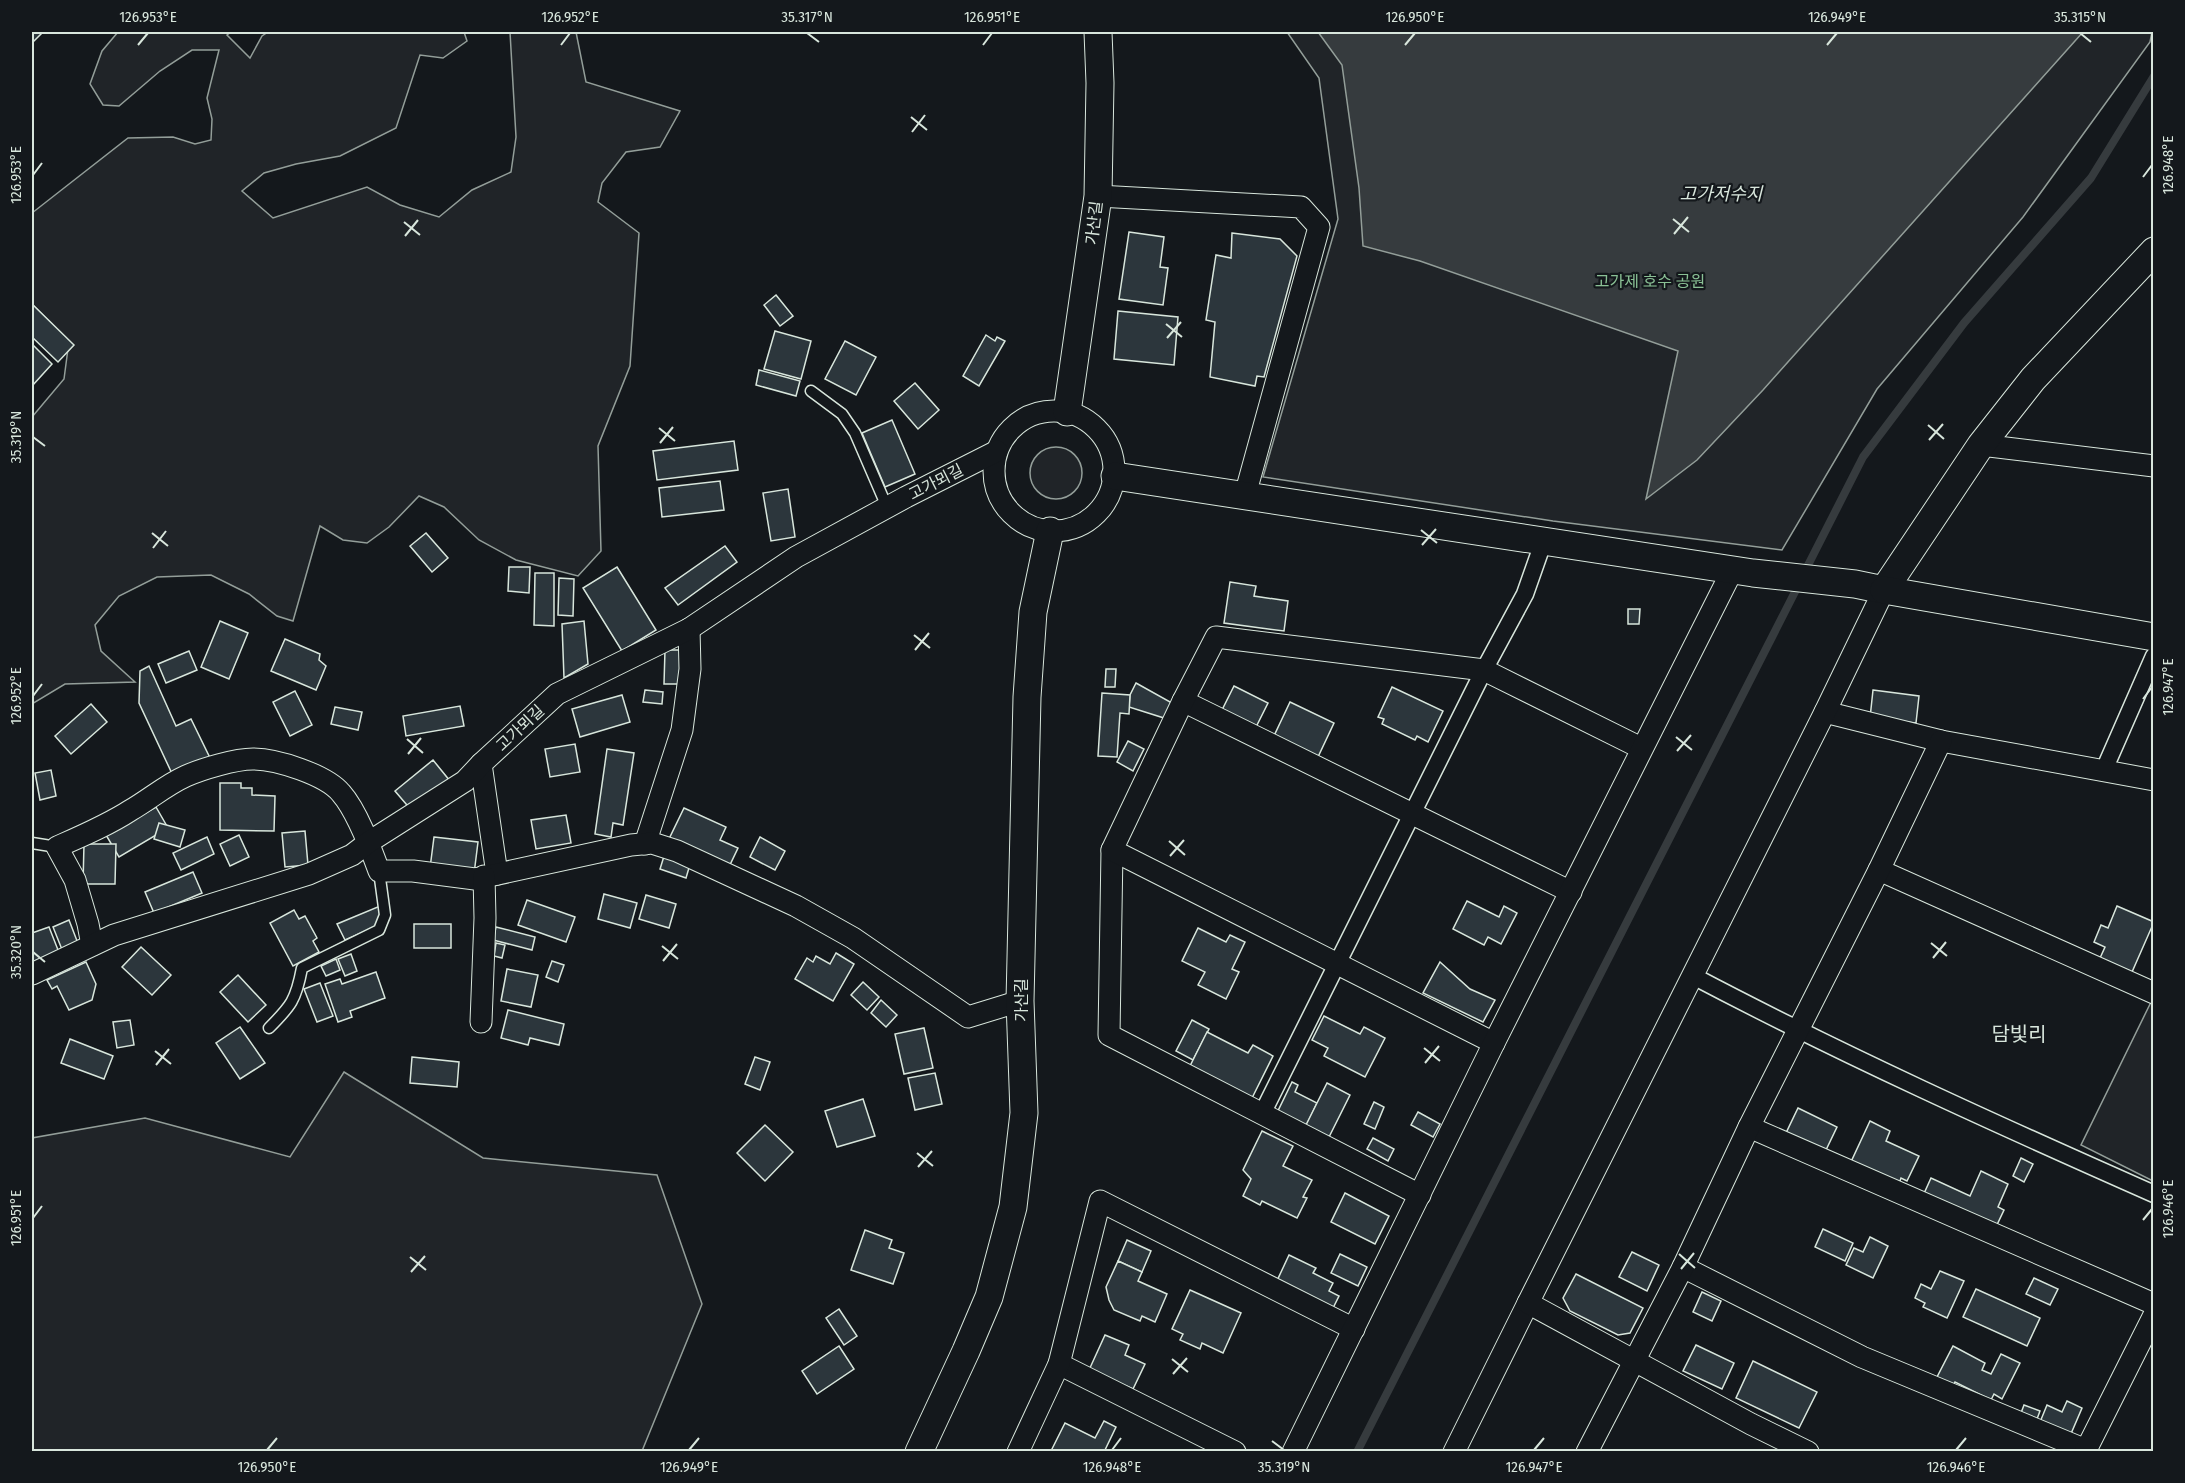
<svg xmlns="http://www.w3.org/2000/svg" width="2185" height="1483" viewBox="0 0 2185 1483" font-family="'Fira Sans Condensed','Noto Sans KR',sans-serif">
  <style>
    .green { fill: #202428; stroke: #939e99; stroke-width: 1.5 }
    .water { fill: #363b3e; stroke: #939e99; stroke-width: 1.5 }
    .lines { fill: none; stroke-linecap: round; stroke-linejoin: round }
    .stream { stroke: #363b3e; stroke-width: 8 }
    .building { fill: #2c363c; stroke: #d8e6dc; stroke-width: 1.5 }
    .service-casing { stroke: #d8e6dc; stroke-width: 13 }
    .pedestrian-casing { stroke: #d8e6dc; stroke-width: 19 }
    .minor-casing { stroke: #d8e6dc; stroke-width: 23 }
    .tertiary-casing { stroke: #d8e6dc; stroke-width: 29 }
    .service { stroke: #14181c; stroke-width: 10 }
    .pedestrian { stroke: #14181c; stroke-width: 16 }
    .minor { stroke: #14181c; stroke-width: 21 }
    .tertiary { stroke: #14181c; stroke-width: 27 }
    .ticks { fill: none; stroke: #d8e6dc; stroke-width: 2 }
    .labels { text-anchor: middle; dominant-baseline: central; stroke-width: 4.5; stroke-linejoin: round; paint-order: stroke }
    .street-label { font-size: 16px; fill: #d8e6dc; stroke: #14181c }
    .park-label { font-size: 16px; fill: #8ac095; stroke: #14181c }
    .water-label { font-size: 18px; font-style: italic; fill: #d8e6dc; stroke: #14181c }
    .quarter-label { font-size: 20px; fill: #d8e6dc; stroke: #14181c }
    .neatline { fill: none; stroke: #d8e6dc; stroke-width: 2 }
    .ticks-label { font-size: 15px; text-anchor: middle; fill: #d8e6dc }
  </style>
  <rect width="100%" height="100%" fill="#14181c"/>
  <g class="green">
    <polygon points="118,32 231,32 227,35 250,58 262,36 268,32 464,32 467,41 443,58 420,55 396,128 340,156 296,164 264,173 242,191 273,218 367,187 400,205 439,217 472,190 511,172 516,137 510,32 576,32 586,82 680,111 660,147 626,152 602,183 598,202 639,233 630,366 598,446 601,551 578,576 516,560 479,540 444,507 419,496 389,527 367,543 343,540 320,526 293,621 277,616 249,594 211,575 157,577 119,596 95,625 101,651 135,682 65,684 32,704 32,417 64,379 69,341 32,304 32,213 128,138 173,137 195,144 211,140 212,119 207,98 219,50 192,50 160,71 119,106 103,105 90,84 102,51"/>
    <polygon points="1287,32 2152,32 2150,42 2023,217 1877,389 1782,550 1553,521 1263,477 1338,219 1319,78"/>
    <circle cx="1056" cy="473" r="26"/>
    <polygon points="2153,998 2153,1181 2081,1145"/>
    <polygon points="344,1072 483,1158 657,1175 702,1304 642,1451 32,1451 32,1138 145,1118 290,1157"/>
  </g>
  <polygon class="water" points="1318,32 2083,32 1763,390 1697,460 1646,499 1678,351 1420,261 1363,246 1359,188 1342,65"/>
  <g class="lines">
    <g class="stream">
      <polyline points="1804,573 1863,457 1964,323 2091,178 2154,76"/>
      <polyline points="1357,1452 1799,584"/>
    </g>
  </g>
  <g class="building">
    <polygon points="32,32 43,32 32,43"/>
    <polygon points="1129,232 1164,237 1160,267 1168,268 1163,305 1119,299"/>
    <polygon points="1232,233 1280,239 1297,256 1264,377 1257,376 1255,386 1210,377 1215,322 1206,320 1216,255 1231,258"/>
    <polygon points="776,295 793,316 780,326 764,305"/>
    <polygon points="32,304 74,345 58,362 32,337"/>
    <polygon points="1118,311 1178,317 1174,365 1114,359"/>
    <polygon points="775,331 811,341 801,379 764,369"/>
    <polygon points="986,335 995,341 997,337 1005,341 979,386 963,376"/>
    <polygon points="845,341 876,357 856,395 825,379"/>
    <polygon points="32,344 52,364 32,386"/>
    <polygon points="759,370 800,381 796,396 756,385"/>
    <polygon points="915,383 939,410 918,429 894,401"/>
    <polygon points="892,420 915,474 885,487 862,433"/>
    <polygon points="734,441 738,470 657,480 653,451"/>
    <polygon points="720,481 724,510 662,517 659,488"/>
    <polygon points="788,489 795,537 771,541 763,493"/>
    <polygon points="426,533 448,558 432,572 410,546"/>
    <polygon points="725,546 737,562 678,605 665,588"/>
    <polygon points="509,567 530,567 529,593 508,591"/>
    <polygon points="617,567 656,630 622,651 583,588"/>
    <polygon points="535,573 554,573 554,626 534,625"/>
    <polygon points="559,578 574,579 573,616 558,615"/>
    <polygon points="1230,582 1256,586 1254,596 1288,601 1284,631 1224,623"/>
    <polygon points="1628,609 1640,609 1639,624 1628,624"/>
    <polygon points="220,621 248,633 229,679 201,667"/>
    <polygon points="584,621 588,664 564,678 562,624"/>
    <polygon points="285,639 320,654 319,660 326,666 316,690 271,671"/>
    <polygon points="665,650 681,650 680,684 664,684"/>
    <polygon points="189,651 197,670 166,683 158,664"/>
    <polygon points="149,666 176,726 191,719 212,762 175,780 139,703 140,671"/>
    <polygon points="1106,669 1116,669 1115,687 1105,687"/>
    <polygon points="1136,683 1172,703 1164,718 1129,707 1130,695"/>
    <polygon points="1234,686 1268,703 1255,729 1221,712"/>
    <polygon points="1392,687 1443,711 1428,742 1417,736 1415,740 1382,724 1384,719 1378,717"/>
    <polygon points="645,690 663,692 662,704 643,702"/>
    <polygon points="1873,690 1919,696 1916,723 1870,718"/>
    <polygon points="295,691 312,725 290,736 273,702"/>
    <polygon points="1102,693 1130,695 1129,714 1120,713 1117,757 1098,756"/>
    <polygon points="622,695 630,722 580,737 572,709"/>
    <polygon points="1290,702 1334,723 1317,759 1273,738"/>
    <polygon points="91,704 107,722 71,754 55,736"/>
    <polygon points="460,706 464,726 406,736 403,716"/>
    <polygon points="335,707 362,712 358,730 331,724"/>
    <polygon points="1128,741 1144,749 1133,771 1117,762"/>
    <polygon points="575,744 580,772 550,777 545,749"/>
    <polygon points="607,749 634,753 623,825 613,823 611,837 595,834"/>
    <polygon points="433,760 450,781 412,811 395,791"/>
    <polygon points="51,770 56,796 40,800 35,773"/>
    <polygon points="220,783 241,783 241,788 252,788 252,795 275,796 274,831 220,830"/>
    <polygon points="156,807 168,828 119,857 106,835"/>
    <polygon points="684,808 726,827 720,840 738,848 727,871 668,841"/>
    <polygon points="566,815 571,843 536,849 531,820"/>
    <polygon points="159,823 185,830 180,847 154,839"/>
    <polygon points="305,831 308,865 285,867 282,833"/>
    <polygon points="239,835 249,857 230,866 220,844"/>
    <polygon points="207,837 214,854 181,870 173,853"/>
    <polygon points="434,837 478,842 474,874 430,868"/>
    <polygon points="760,837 785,851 775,870 750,857"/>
    <polygon points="84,844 116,844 115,884 83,884"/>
    <polygon points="665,853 691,861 686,878 660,869"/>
    <polygon points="193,872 202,893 154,913 145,892"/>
    <polygon points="604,894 637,903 630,928 598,919"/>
    <polygon points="646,895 676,904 669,928 639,919"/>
    <polygon points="527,900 575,917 566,942 518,925"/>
    <polygon points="1467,901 1499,917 1504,906 1517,913 1501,944 1488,937 1484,945 1453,929"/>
    <polygon points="380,906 381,916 375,927 345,940 337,924"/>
    <polygon points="2117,906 2154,922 2132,972 2100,958 2105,947 2094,942 2101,925 2108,928"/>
    <polygon points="294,910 299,919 305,916 317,938 313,941 319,952 293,966 270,923"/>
    <polygon points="69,920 79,946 63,952 53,927"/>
    <rect x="414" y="924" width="37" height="24"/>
    <polygon points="49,927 60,955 32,966 32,933"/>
    <polygon points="496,927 535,937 532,950 493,940"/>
    <polygon points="1198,928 1226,942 1230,935 1245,942 1232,969 1239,972 1226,999 1198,985 1205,972 1182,961"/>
    <polygon points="496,943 505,945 502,958 494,956"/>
    <polygon points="141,947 171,975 152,995 122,967"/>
    <polygon points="836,953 854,964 833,1001 795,979 807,958 813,962 816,956 830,964"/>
    <polygon points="351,954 357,971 345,976 338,959"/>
    <polygon points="336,959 340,970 326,976 321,966"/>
    <polygon points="552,961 564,965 558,982 546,977"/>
    <polygon points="86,962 96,984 92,1000 69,1010 57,986 52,989 47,980"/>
    <polygon points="1440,962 1470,989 1495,1000 1483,1022 1423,993"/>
    <polygon points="507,969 538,975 531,1007 501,1001"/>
    <polygon points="376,972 385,998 350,1011 352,1017 338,1022 325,984 340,979 342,984"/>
    <polygon points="238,975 266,1005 248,1022 220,992"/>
    <polygon points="863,982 879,997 867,1010 851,995"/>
    <polygon points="320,983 333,1016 317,1022 304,989"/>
    <polygon points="881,1000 897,1015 886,1027 871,1013"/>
    <polygon points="508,1010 564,1024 559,1045 530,1038 528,1045 501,1038"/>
    <polygon points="1324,1016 1360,1034 1364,1027 1385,1038 1365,1077 1324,1056 1328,1048 1312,1040"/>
    <polygon points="130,1020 134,1045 117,1048 113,1022"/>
    <polygon points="1192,1020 1209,1029 1193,1060 1176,1051"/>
    <polygon points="240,1027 265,1063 240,1079 216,1043"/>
    <polygon points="924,1028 933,1068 904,1074 895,1034"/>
    <polygon points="1207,1032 1248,1053 1253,1045 1273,1056 1252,1098 1190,1066"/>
    <polygon points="70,1039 113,1056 104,1079 61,1063"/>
    <polygon points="412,1057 459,1062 457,1087 410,1083"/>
    <polygon points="755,1057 770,1062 760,1090 745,1084"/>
    <polygon points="935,1073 942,1104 915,1110 908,1078"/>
    <polygon points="1292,1082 1298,1085 1295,1092 1317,1103 1303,1133 1274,1119"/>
    <polygon points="1327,1083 1350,1095 1329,1137 1306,1125"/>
    <polygon points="863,1099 875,1136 837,1147 825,1111"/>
    <polygon points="1374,1102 1384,1107 1375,1129 1364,1124"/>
    <polygon points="1798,1108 1837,1127 1825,1152 1786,1133"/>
    <polygon points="1418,1112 1440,1124 1433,1137 1411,1125"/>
    <polygon points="1870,1121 1890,1131 1886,1141 1919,1156 1907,1181 1901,1178 1898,1187 1850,1164"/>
    <polygon points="765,1125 793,1152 765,1181 737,1153"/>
    <polygon points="1262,1131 1293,1146 1283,1166 1312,1180 1303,1197 1307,1198 1297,1218 1262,1201 1260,1205 1243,1196 1251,1179 1243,1170"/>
    <polygon points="1373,1138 1394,1149 1388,1161 1367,1149"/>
    <polygon points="2021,1158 2033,1164 2024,1182 2013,1176"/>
    <polygon points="1981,1171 2008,1184 1998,1207 2004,1210 1994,1231 1922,1198 1931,1178 1970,1196"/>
    <polygon points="1345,1193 1389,1216 1375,1244 1331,1222"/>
    <polygon points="1823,1229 1853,1243 1845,1261 1815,1247"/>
    <polygon points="865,1230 892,1240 889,1248 904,1253 893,1284 851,1270"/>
    <polygon points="1870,1237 1888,1246 1873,1278 1846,1265 1854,1248 1863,1252"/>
    <polygon points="1127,1240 1151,1251 1142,1272 1118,1261"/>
    <polygon points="1632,1252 1659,1265 1647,1291 1619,1277"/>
    <polygon points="1340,1254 1367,1267 1358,1286 1331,1273"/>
    <polygon points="1289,1255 1316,1268 1313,1273 1333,1283 1329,1291 1339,1296 1331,1312 1275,1285"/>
    <polygon points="1118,1261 1142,1272 1138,1281 1167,1294 1155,1322 1142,1316 1140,1321 1114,1310 1109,1300 1106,1287"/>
    <polygon points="1940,1271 1964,1281 1947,1318 1923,1307 1925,1303 1915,1298 1921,1284 1931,1289"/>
    <polygon points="1576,1274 1643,1308 1630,1333 1618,1335 1570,1311 1563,1298"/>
    <polygon points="2034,1278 2058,1289 2050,1305 2026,1294"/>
    <polygon points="1976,1289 2040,1318 2027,1346 1963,1317"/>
    <polygon points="1190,1290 1241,1313 1223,1353 1202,1343 1200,1349 1180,1340 1183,1334 1172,1329"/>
    <polygon points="1702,1292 1721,1301 1712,1321 1693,1312"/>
    <polygon points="839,1309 857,1336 844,1345 826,1318"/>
    <polygon points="1105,1335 1129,1345 1125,1355 1145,1364 1133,1389 1089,1370"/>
    <polygon points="1696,1345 1734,1363 1722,1389 1683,1371"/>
    <polygon points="839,1346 854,1369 817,1394 802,1371"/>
    <polygon points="1953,1346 1985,1363 1982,1370 1991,1374 2001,1354 2020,1363 2002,1399 1994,1394 1991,1400 1955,1382 1952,1388 1936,1379"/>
    <polygon points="1753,1361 1817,1392 1799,1428 1736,1398"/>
    <polygon points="2067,1401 2082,1408 2070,1436 2040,1422 2047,1405 2062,1412"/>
    <polygon points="2024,1405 2040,1411 2037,1419 2021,1413"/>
    <polygon points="1104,1421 1116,1427 1104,1452 1051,1451 1065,1423 1095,1438"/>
  </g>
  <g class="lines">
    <defs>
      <g id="service">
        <polyline points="811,391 842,414 855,433 887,507"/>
        <polyline points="32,843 57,847"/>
        <path d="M269,1028C291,1006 296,1000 302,968L379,930L385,915L379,871"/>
      </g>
      <g id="pedestrian">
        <polyline points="2104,770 2154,656"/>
        <path d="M1693,976C1843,1055 1998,1125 2154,1194"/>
        <polyline points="1262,1114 1484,670 1525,594 1544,540"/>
      </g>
      <g id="minor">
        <polyline points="1098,196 1301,207 1319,227 1245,495"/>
        <circle cx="1054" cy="471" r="60"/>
        <polyline points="1981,445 2154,466"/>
        <polyline points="1183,701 1571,892"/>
        <polyline points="1825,712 1941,741 2154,780"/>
        <polyline points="481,764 497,874"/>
        <polyline points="645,844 682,730 690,669 689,629"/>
        <polyline points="1112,850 1109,1035 1420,1195"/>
        <polyline points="1879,870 2154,993"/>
        <path d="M92,945L88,924L75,880L57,847C82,836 108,825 131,810C150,799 166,785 186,776C202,769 235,759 253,759C277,759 326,775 341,793C357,811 371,849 379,871H413L475,879L631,845L652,843L677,851L796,906L853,938L968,1017L1020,1001"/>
        <polyline points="32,974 114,935 309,874 352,855 369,842 465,781 481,764 557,694 689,629 796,557 906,497 997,451"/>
        <polyline points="481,1022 485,918 484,876"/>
        <polyline points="1494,1043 1112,850 1183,701 1216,637 1484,670 1641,748"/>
        <polyline points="1749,1127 2154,1304"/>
        <polyline points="1683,1267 1862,1357 2086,1450"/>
        <polyline points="1059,1364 1235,1452"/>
        <polyline points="1018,1452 1059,1364 1100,1201 1354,1329"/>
        <polyline points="1293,1452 1494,1043 1733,569"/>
        <polyline points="1454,1452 1528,1303"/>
        <polyline points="1587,1452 1683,1267 1749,1127 1879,870 1941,741"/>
        <polyline points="1808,1452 1751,1424 1528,1303 1825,712 1884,590"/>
        <polyline points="2085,1452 2154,1315"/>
      </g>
      <g id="tertiary">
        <polyline points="1067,412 1098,196 1100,83 1098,32"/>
        <polyline points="1115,476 1753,573 1855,584 1884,590 1981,445 2033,379 2154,251"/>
        <polyline points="1884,590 2154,637"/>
        <polyline points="919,1452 966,1351 989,1297 1013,1207 1024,1113 1020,1001 1027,697 1033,612 1050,531"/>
      </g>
    </defs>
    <use href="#service" class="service-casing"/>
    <use href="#pedestrian" class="pedestrian-casing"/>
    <use href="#minor" class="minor-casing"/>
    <use href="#tertiary" class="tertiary-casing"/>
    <use href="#service" class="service"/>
    <use href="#pedestrian" class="pedestrian"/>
    <use href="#minor" class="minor"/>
    <use href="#tertiary" class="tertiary"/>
  </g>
  <path class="ticks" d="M807,33L819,42M2080,33L2091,42M138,45L148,33M561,45L570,33M983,45L992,33M1405,45L1415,33M1827,45L1837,33M911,117L927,130M912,132L925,115M33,175L42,163M2143,177L2152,165M1673,219L1689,232M404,222L420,235M1674,234L1688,217M405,236L418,220M1166,324L1182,337M1167,338L1181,322M1928,425L1944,439M659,428L675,441M33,437L45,446M1929,440L1943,424M660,443L673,427M1421,530L1437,543M152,533L168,546M1422,545L1436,529M153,548L166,531M914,635L930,648M915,650L929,633M33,696L42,684M2143,699L2152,687M1676,737L1692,750M407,739L423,753M1677,751L1691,735M408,754L421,738M1169,841L1185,855M1170,856L1184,840M1931,943L1947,956M662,946L678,959M33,952L45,962M1933,958L1946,942M663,961L677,944M1424,1048L1440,1061M155,1051L171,1064M1425,1063L1439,1046M156,1065L169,1049M917,1153L933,1166M918,1167L932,1151M33,1218L42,1206M2143,1220L2152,1209M1679,1254L1695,1268M410,1257L426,1270M1681,1269L1694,1253M411,1272L425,1256M1172,1359L1188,1372M1173,1374L1187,1358M1272,1441L1284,1450M267,1450L277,1438M689,1450L699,1438M1112,1450L1121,1438M1534,1450L1544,1438M1956,1450L1966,1438"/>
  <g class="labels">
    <g class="street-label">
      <text transform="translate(1094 223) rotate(-83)">가산길</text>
      <text transform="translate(936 482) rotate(-27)">고가뫼길</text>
      <text transform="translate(520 728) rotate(-43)">고가뫼길</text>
      <text transform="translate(1021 1000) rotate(-90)">가산길</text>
    </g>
    <g class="park-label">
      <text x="1650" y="281">고가제 호수 공원</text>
    </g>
    <g class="water-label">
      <text x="1721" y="194">고가저수지</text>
    </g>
    <g class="quarter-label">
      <text x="2019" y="1034">담빛리</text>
    </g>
  </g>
  <rect width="2185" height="1483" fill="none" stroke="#14181c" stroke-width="66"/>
  <rect x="33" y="33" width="2119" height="1417" class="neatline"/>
  <g class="ticks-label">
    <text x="148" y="22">126.953°E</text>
    <text x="570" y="22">126.952°E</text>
    <text x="807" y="22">35.317°N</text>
    <text x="992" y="22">126.951°E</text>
    <text x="1415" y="22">126.950°E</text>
    <text x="1837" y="22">126.949°E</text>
    <text x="2080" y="22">35.315°N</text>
    <text transform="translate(2168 165) rotate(-90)" y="5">126.948°E</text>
    <text transform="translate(16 175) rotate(-90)" y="5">126.953°E</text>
    <text transform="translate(16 437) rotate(-90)" y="5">35.319°N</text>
    <text transform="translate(2168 687) rotate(-90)" y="5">126.947°E</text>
    <text transform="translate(16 696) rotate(-90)" y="5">126.952°E</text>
    <text transform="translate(16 952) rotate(-90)" y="5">35.320°N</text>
    <text transform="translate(2168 1209) rotate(-90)" y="5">126.946°E</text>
    <text transform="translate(16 1218) rotate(-90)" y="5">126.951°E</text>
    <text x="267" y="1472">126.950°E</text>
    <text x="689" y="1472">126.949°E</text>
    <text x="1112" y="1472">126.948°E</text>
    <text x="1284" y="1472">35.319°N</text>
    <text x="1534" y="1472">126.947°E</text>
    <text x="1956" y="1472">126.946°E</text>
  </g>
</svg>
